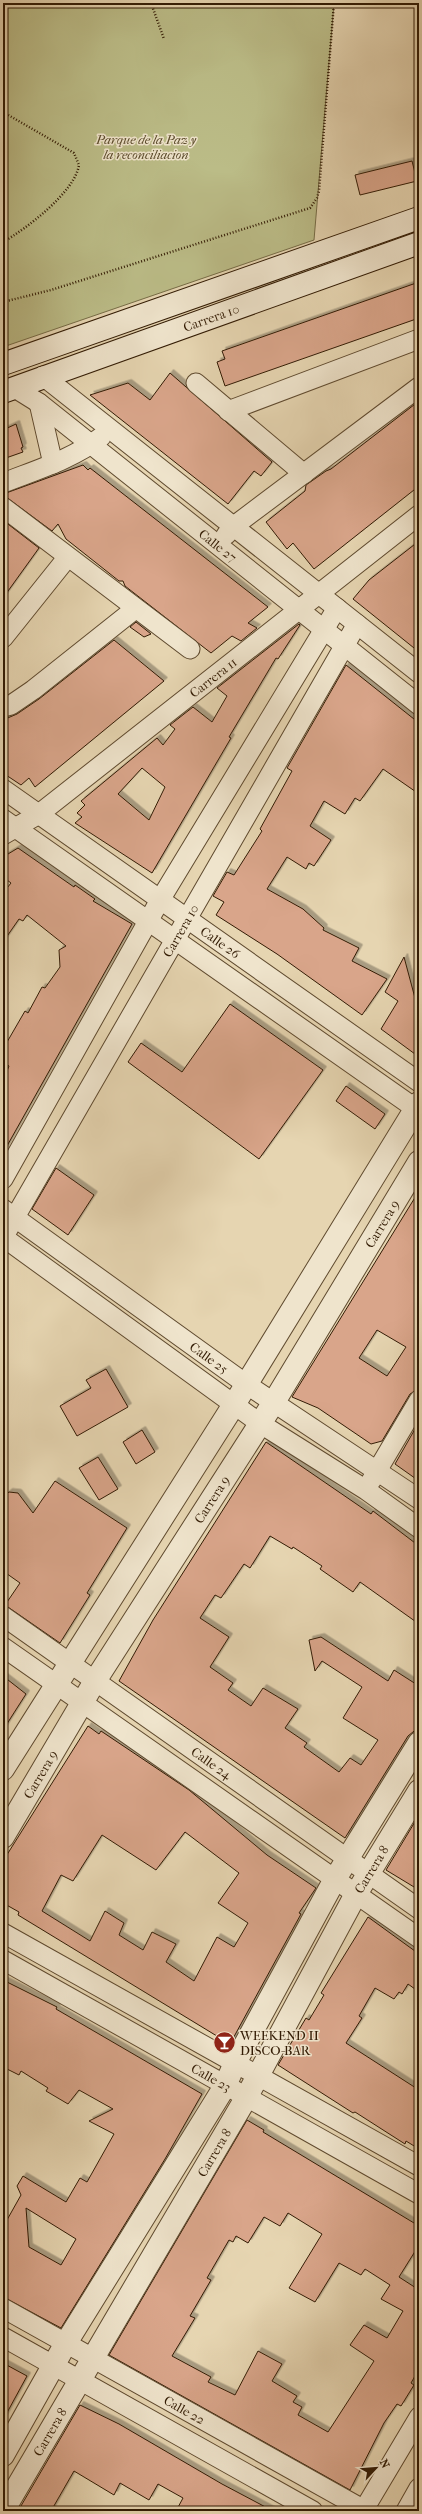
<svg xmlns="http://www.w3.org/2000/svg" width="422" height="2514" viewBox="0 0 422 2514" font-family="'IM FELL French Canon',serif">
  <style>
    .green { fill: #bbbc87; stroke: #766c46 }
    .building { fill: #d9a58a; stroke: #321b04; fill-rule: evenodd; filter: url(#shadow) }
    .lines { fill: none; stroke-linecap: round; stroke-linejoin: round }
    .minor-casing { stroke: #5f4a2f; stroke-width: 21 }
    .tertiary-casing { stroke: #5f4a2f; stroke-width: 24 }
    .secondary-casing { stroke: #321b04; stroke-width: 24 }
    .path { stroke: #321b04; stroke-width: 2.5; stroke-dasharray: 1 2; stroke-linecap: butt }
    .minor { stroke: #efe4cc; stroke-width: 19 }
    .tertiary { stroke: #efe4cc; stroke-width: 22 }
    .secondary { stroke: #efe4cc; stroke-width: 22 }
    .labels { text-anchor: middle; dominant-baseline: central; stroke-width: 3; stroke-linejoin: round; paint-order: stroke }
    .park-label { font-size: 13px; font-style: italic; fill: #5b4b2b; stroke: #efe4cc }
    .street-label { font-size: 13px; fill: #321b04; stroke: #efe4cc }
    .poi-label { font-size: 13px; fill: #321b04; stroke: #efe4cc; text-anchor: start }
  </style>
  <defs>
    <filter id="shadow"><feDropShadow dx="3.5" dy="-3.5" stdDeviation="0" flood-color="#0004"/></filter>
  </defs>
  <rect width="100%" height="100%" fill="#e6d5b1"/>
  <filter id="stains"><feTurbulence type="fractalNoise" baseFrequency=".005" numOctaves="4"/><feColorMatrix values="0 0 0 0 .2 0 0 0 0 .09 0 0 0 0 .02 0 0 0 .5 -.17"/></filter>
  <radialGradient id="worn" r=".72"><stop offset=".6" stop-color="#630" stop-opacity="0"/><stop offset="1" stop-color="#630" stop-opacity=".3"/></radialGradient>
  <polygon class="green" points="3,3 334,3 314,240 3,347"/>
  <g class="building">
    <polygon points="412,161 417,181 360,195 355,175"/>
    <polygon points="419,282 419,318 225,386 217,362 225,359 222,351"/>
    <polygon points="170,373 272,462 261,476 254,471 228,504 90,395 128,383 150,400"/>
    <polygon points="419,401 419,486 314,569 293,543 287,549 266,522 305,491 306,485 326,471 331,469"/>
    <polygon points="16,424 23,447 21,448 23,452 3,459 3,430"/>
    <polygon points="83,465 88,470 90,468 268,607 248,623 257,628 241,641 232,636 211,653 125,586 123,581 119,581 66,539 58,524 52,531 6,497 6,493"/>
    <polygon points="4,521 39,548 3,598 3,546 7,540 3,537"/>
    <polygon points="419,541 419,652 353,599 369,580"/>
    <polygon points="136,622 151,634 144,637 130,627"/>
    <path d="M299,624L300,625L278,659L276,658L229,737L231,738L152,873L75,823L82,817L77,813L85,805L81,801L157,738L163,745L175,729L170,725L193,707L212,722L227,696L217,688ZM142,768L165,787L149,820L118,794Z"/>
    <polygon points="114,640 164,681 35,787 29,778 21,785 3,773 3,720 17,714 39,699"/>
    <polygon points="346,665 419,723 419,794 383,769 360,801 355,798 345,814 324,801 310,826 331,840 314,866 309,863 306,869 287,857 267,889 303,909 324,928 323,930 359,948 352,961 387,979 362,1015 277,954 216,915 224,902 213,896 227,872 234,875 262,831 260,829 292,771 287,768"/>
    <polygon points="18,848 74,887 75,885 95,899 93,901 132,924 3,1153 3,1081 9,1066 3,1062 3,1049 25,1011 28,1013 42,987 45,988 60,967 59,950 66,946 27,915 23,921 19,919 3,942 3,893 11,883 3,877 3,857"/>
    <polygon points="404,957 419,1013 419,1057 381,1029 398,1001 385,992"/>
    <polygon points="230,1004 323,1070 259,1159 128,1062 141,1043 182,1072"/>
    <polygon points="346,1086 385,1114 375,1129 336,1101"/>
    <polygon points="56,1168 94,1195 68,1235 32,1209"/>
    <path d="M419,1191V1389L410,1394L382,1441L371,1444L318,1408L292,1397ZM377,1330L406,1347L387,1376L359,1358Z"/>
    <polygon points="106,1369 128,1407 77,1436 60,1406 91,1388 86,1380"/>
    <polygon points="419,1422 419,1481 395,1464"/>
    <polygon points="142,1430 155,1452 136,1464 123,1442"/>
    <polygon points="266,1442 371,1514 373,1511 419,1546 419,1624 360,1582 353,1592 320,1569 322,1566 293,1547 292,1549 270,1536 250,1568 244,1564 221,1598 215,1595 200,1618 229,1637 210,1667 233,1683 228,1690 251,1706 263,1688 298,1709 285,1728 307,1743 304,1747 339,1772 350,1758 361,1765 378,1740 343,1718 362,1687 322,1661 315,1671 309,1640 321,1637 388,1681 394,1670 419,1686 419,1727 408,1736 345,1838 119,1681 153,1620"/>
    <polygon points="98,1457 118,1489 99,1500 79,1468"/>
    <polygon points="55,1481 127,1528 87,1593 90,1595 60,1643 5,1605 20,1583 3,1571 4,1496 9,1492 18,1493 33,1513"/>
    <polygon points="3,1676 26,1694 3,1730"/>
    <path d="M88,1726L99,1734L101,1731L189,1790L267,1855L316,1888L299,1913L301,1914L230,2044L18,1915L19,1912L3,1903V1861ZM185,1832L239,1873L218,1903L248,1923L234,1947L217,1937L194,1981L166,1962L176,1944L152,1932L143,1950L119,1935L124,1923L105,1911L90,1941L42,1911L61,1875L73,1881L102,1835L156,1870Z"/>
    <polygon points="419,1815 419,1890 386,1870"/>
    <polygon points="368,1917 419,1954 419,1992 408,1984 402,1994 399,1992 394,1999 375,1988 359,2016 362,2018 346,2043 419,2090 419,2149 406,2141 405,2144 355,2112 353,2113 278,2065 306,2018 309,2020 324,1995 321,1993"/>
    <path d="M3,1980L57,2007L56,2009L202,2094L165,2159L61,2328L3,2297V2227L21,2195L17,2186L23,2176L66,2202L80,2178L87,2182L114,2134L89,2121L113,2109L79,2090L68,2104L46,2091L48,2088L21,2071L19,2075L3,2067ZM26,2208L76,2239L61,2265L29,2247Z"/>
    <path d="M247,2120L264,2130L263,2132L419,2226V2245L399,2277L416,2288L419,2283V2369L411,2383L414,2385L401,2406L397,2404L384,2423L350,2490L109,2355ZM288,2213L322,2234L289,2288L315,2302L339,2263L361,2275L365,2269L390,2285L381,2299L403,2311L387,2338L364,2325L350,2345L374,2361L328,2432L298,2415L302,2407L293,2402L297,2396L272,2381L282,2364L258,2351L235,2395L208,2382L211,2377L172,2356L195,2318L190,2316L211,2280L207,2278L229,2240L233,2242L236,2236L248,2243L264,2217L280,2226Z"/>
    <polygon points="3,2363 27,2376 3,2420"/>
    <polygon points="80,2405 119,2424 222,2484 273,2511 176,2511 183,2498 158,2484 149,2500 120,2483 114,2495 74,2471 51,2511 18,2511"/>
  </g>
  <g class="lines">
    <defs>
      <g id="minor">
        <polyline points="43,376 419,673"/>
        <polyline points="196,383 304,474"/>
        <path id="s1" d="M15,388L39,403L419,705"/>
        <polyline points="39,403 53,464"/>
        <polyline points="228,411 419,339"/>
        <path d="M3,483C36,470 73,459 101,437"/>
        <polyline points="3,507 190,649"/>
        <polyline points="226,535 234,526 419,387"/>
        <polyline points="3,638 67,558"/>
        <polyline points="3,707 11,705 33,690 135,609"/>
        <path id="s2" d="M3,789L419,1082"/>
        <polyline points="3,819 419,1111"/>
        <path id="s3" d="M3,835L39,814L419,515"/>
        <polyline points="3,1179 160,900 337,608"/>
        <path id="s4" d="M3,1209L246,1384L419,1499"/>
        <polyline points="3,1237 261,1424 366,1490 419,1528"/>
        <path id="s5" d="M3,1238L357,624"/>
        <polyline points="371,1481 419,1400"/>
        <path id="s6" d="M3,1616L419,1909"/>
        <polyline points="3,1647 419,1938"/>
        <polyline points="3,1933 419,2166"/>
        <path id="s7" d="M3,1960L419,2194"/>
        <path id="s8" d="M3,2308L366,2511"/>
        <polyline points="3,2337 313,2511"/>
        <polyline points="363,2511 419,2417"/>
        <polyline points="406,2511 419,2488"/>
      </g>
      <g id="tertiary">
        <polyline points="3,1769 235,1403 419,1103"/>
        <path id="s9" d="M3,1837L95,1681L274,1402L419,1162"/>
        <polyline points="3,2455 66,2343 225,2086 235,2063 335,1879 419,1743"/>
        <path id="s10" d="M3,2511L246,2098L356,1894L419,1791"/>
      </g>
      <g id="secondary">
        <polyline points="3,364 419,218"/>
        <path id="s11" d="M3,392L419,243"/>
      </g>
    </defs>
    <use href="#minor" class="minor-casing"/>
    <use href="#tertiary" class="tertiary-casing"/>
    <use href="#secondary" class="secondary-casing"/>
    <g class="path">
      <polyline points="151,3 164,39"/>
      <path d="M3,112L74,153L79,165C75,192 26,229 3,242"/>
      <polyline points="3,302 51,290 310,208 317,198 319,191 334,3"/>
    </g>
    <use href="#minor" class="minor"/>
    <use href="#tertiary" class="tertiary"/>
    <use href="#secondary" class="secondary"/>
  </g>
  <defs>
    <symbol id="bar-disc" viewBox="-11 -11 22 22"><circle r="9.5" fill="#8f2418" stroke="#efe4cc"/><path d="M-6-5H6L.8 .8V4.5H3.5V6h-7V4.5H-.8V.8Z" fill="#fff"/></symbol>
  </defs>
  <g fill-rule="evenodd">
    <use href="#bar-disc" x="212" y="2030" width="25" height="25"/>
  </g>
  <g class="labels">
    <g class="park-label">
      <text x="146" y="139">Parque de la Paz y<tspan x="146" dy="15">la reconciliacion</tspan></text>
    </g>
    <g class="street-label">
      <text stroke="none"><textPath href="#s11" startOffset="221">Carrera 10</textPath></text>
      <text stroke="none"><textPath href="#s1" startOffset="257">Calle 27</textPath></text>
      <text stroke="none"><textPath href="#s3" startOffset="263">Carrera 11</textPath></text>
      <text stroke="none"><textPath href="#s5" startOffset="355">Carrera 10</textPath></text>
      <text stroke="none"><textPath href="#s2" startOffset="266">Calle 26</textPath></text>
      <text stroke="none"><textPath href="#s9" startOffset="721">Carrera 9</textPath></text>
      <text stroke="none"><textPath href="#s4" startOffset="254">Calle 25</textPath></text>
      <text stroke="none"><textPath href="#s9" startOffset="397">Carrera 9</textPath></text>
      <text stroke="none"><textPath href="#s6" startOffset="255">Calle 24</textPath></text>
      <text stroke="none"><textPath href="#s9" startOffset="73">Carrera 9</textPath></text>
      <text stroke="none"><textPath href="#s10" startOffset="740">Carrera 8</textPath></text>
      <text stroke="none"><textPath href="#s7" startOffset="239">Calle 23</textPath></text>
      <text stroke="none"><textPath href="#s10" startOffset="416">Carrera 8</textPath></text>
      <text stroke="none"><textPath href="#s8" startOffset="208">Calle 22</textPath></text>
      <text stroke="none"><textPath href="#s10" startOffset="92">Carrera 8</textPath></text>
    </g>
    <g class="poi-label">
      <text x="240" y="2035">WEEKEND II<tspan x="240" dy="15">DISCO-BAR</tspan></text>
    </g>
  </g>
  <rect width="422" height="2514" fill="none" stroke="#e6d5b1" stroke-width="16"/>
  <rect x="4" y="4" width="414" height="2506" fill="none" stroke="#321b04" stroke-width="2"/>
  <rect x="8" y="8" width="406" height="2498" fill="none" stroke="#321b04"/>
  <g transform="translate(376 2468) rotate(64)" stroke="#efe4cc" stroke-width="3" paint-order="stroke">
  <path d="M0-3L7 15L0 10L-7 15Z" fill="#321b04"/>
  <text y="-6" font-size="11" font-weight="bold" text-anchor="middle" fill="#321b04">N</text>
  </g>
  <rect width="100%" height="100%" filter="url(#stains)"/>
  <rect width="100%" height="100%" fill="url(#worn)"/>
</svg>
